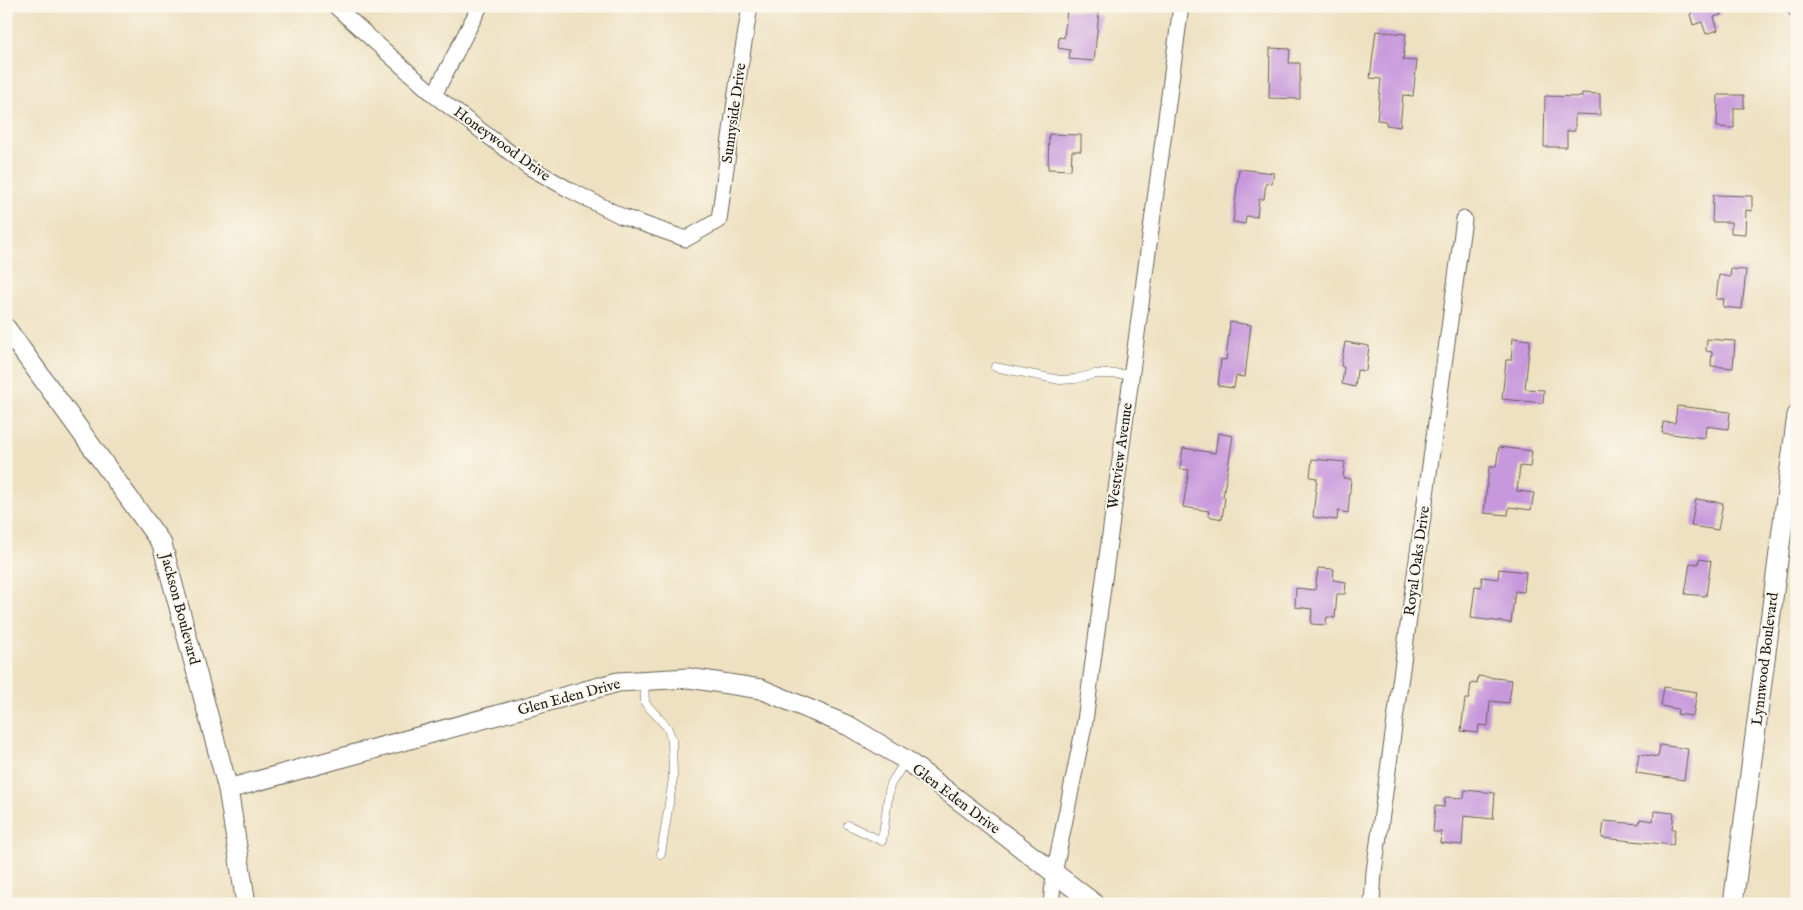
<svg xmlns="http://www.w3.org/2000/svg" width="1803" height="910" viewBox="0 0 1803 910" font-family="'IM FELL English',serif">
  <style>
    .building { fill: #c798dc }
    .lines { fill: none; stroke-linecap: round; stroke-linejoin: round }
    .service-casing { stroke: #666156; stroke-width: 9 }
    .minor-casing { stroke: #666156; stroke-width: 17 }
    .tertiary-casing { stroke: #666156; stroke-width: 21 }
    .service { stroke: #fff; stroke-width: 8 }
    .minor { stroke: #fff; stroke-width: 15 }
    .tertiary { stroke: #fff; stroke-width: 19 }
    .labels { text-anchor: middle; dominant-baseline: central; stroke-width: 4; stroke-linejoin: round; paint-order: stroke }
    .street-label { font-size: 15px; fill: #1c1c1c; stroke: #fbf7ec }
  </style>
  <rect width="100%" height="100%" fill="#fbf7ec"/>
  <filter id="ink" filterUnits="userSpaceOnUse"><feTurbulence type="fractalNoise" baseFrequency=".02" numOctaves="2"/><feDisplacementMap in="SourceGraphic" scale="10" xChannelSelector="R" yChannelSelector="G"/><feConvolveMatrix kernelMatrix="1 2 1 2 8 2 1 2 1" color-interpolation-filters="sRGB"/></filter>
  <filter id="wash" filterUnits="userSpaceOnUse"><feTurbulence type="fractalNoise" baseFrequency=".0096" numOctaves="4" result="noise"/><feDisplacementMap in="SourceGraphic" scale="20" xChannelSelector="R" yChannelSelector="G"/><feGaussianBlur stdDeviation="1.12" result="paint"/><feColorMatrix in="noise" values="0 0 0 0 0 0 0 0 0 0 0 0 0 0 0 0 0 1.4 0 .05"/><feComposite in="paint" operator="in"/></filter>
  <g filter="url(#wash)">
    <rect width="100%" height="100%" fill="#eee1c1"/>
    <g id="blocks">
      <g class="building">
        <polygon points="1690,6 1718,6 1721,15 1714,17 1718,30 1706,34 1702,22 1693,25 1690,14 1692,13"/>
        <polygon points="1067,9 1099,13 1094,61 1069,59 1070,50 1058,48 1059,37 1064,38"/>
        <polygon points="1376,31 1406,34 1403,60 1417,61 1413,96 1403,95 1400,127 1386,125 1386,121 1377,120 1381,79 1370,78"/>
        <polygon points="1270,48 1290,49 1289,63 1300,63 1300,99 1269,98"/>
        <polygon points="1582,93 1600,94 1600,115 1575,114 1575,131 1567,131 1567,147 1544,147 1545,96 1582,97"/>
        <polygon points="1718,95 1744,95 1744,108 1734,108 1734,128 1717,127"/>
        <polygon points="1049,134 1081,135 1081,151 1072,151 1071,170 1048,169"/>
        <polygon points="1239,169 1274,173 1272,184 1266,183 1264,199 1259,199 1257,217 1246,216 1245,224 1233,222"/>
        <polygon points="1713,195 1752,196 1752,211 1746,210 1745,234 1731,233 1731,222 1712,222"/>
        <polygon points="1731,269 1746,270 1742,309 1723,307 1724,299 1716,299 1719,275 1730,277"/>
        <polygon points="1230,322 1251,325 1245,377 1236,376 1234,388 1218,386 1221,359 1226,360"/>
        <polygon points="1513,338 1530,340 1525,389 1544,390 1543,403 1502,399 1506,360 1511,360"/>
        <polygon points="1707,339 1735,341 1733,368 1711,366 1712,352 1706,351"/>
        <polygon points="1345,342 1369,346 1366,371 1357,370 1355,387 1342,384 1344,367 1341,366"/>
        <polygon points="1677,406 1730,412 1728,429 1706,426 1705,438 1662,433 1663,422 1675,423"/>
        <polygon points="1218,433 1233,436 1223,497 1225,498 1222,519 1208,516 1209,511 1183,507 1189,470 1180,469 1183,448 1215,453"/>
        <polygon points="1499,447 1532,451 1530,467 1520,466 1517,491 1534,493 1531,510 1509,507 1508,515 1484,513 1489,467 1496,467"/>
        <polygon points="1312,459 1345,462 1343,478 1351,479 1348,513 1338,511 1337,520 1313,517 1317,478 1310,477"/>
        <polygon points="1696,499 1723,503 1718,530 1691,526"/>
        <polygon points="1699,559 1711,561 1706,596 1685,594 1690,563 1698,564"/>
        <polygon points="1318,568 1334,569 1333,580 1346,582 1345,594 1337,594 1335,618 1327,617 1326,625 1311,624 1312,609 1295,607 1296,588 1315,590"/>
        <polygon points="1499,569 1526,572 1524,592 1515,591 1511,623 1471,618 1475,586 1481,587 1482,577 1498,579"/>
        <polygon points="1478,676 1512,680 1509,703 1490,701 1488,726 1479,725 1478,733 1461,731 1465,699 1469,699 1471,683 1477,684"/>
        <polygon points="1664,687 1697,692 1693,716 1677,714 1678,709 1661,706"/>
        <polygon points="1660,745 1688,749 1684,780 1636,773 1639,754 1658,757"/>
        <polygon points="1465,790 1495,793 1493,819 1464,816 1462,845 1440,843 1441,832 1433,832 1435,806 1444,807 1445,797 1464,798"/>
        <polygon points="1654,811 1674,813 1672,829 1675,829 1673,845 1602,838 1604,821 1639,824 1640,819 1653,821"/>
      </g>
    </g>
  </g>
  <g filter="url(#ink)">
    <use href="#blocks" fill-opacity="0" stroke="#666156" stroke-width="1"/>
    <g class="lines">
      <defs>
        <g id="service">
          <polyline points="995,367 1060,380 1075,379 1095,374 1131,374"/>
          <polyline points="644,680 645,703 667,727 672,740 673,778 661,854"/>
          <polyline points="848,825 882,841 890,785 906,760"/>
        </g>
        <g id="minor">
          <polyline points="335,6 434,95 529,167 568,189 621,216 686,239 719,220 737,86 750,6"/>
          <polyline points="434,95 480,6"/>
          <polyline points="1051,904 1054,874 1085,721 1181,6"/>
          <polyline points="1372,904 1374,872 1464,219"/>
        </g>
        <g id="tertiary">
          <polyline points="1796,6 1797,8"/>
          <polyline points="6,328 162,544 228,789 246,904"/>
          <polyline points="228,789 618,682 689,678 761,689 849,726 906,760 1095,904"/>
          <polyline points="1733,904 1797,415"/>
        </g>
      </defs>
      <use href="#service" class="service-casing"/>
      <use href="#minor" class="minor-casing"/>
      <use href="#tertiary" class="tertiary-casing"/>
      <use href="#service" class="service"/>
      <use href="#minor" class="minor"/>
      <use href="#tertiary" class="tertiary"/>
    </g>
  </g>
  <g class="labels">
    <g class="street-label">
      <text transform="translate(734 113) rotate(-82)">Sunnyside Drive</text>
      <text transform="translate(502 144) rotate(36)">Honeywood Drive</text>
      <text transform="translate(1120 456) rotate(-82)">Westview Avenue</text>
      <text transform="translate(1417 561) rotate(-82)">Royal Oaks Drive</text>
      <text transform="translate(180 609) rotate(75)">Jackson Boulevard</text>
      <text transform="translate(1765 659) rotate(-83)">Lynnwood Boulevard</text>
      <text transform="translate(569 697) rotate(-15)">Glen Eden Drive</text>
      <text transform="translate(956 799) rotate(37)">Glen Eden Drive</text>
    </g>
  </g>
  <rect width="1803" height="910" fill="none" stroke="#fbf7ec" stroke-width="25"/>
</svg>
